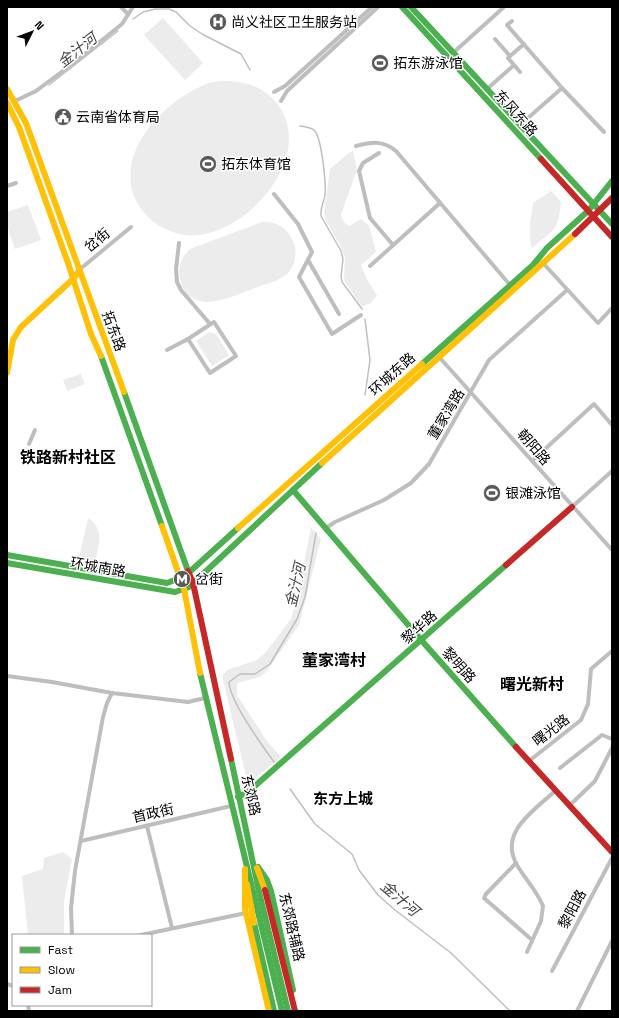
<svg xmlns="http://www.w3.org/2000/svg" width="619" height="1018" viewBox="0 0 619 1018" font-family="'Space Grotesk','Noto Sans SC',sans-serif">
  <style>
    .green { fill: #ececec }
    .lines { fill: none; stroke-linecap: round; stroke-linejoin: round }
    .stream { stroke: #bfbfbf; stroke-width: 1.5 }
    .street { stroke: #bebebe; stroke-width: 4 }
    .fast { stroke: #4caf50; stroke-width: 6 }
    .slow { stroke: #ffc107; stroke-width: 6 }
    .jam { stroke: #c62828; stroke-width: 6 }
    .labels { text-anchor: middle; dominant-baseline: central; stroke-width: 3; stroke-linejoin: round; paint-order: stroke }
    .poi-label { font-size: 14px; fill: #000; stroke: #fff; text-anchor: start }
    .street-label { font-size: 14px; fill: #000; stroke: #fff }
    .water-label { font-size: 15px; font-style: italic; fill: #444; stroke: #fff }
    .neighbourhood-label { font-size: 15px; font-weight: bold; fill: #000; stroke: #fff }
    .quarter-label { font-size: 16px; font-weight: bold; fill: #000; stroke: #fff }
  </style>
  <rect width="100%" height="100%" fill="#fff"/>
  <g class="green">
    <polygon points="163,18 203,63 185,80 144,35"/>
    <path d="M221,81C242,81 258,84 273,99C326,154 235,252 176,233C162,229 150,221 142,210C106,162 160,103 204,85C209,82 215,82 221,81Z"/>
    <path d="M353,151L357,170L341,214C342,220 344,223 349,226L361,219L369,226L376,252L361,265L367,280L377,295L371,303L362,307L344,280L345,258L341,247L326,221L324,213L330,169L350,152Z"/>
    <path d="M551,191L561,202C558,232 554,229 532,248C527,231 531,220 533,203Z"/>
    <polygon points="28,205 41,240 15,249 7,226 7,212"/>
    <path d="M262,222C275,221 287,227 292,239C298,250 296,264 288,273C280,281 266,284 255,288C231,297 190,318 180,279C177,267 182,257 190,249Z"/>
    <polygon points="209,332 216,334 229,355 212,366 196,341"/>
    <polygon points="81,374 85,384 67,391 63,380"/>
    <path d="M88,518C105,530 99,544 95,562L79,558Z"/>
    <polygon points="311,527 321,539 299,625 266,672 260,677 237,683 237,695 267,741 281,757 248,784 222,676 227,670 257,660 266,652 291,619 299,589"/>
    <polygon points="63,852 72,859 64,901 64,935 28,935 22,876 43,869 44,858"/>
  </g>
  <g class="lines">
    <g class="stream">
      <polyline points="133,19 143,12 155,9 169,9 176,12 190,26 202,34 241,54 250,70"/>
      <polyline points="49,85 118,31"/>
      <path d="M300,126C305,127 311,127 315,131C322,141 326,182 325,195C324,202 320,208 321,216L341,251L343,259L341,276L342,282L362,309"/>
      <polyline points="365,319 370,360 365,395"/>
      <path d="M274,762C262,745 230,702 229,682L240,674H255L270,664L297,619L305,597L316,533"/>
      <polyline points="290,789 315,824 352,854 359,870 378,895 395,910 451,953 510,1011"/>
    </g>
    <g class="street">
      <polyline points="121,7 128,14"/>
      <polyline points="512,21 507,25 562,88 520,125"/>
      <polyline points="495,39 510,56 508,58 520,72"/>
      <polyline points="453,53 504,7"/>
      <polyline points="510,56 524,44"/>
      <polyline points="562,88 604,132"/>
      <polyline points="487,89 514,65"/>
      <polyline points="274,92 285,86 372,7"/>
      <polyline points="15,101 36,91 75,62 122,24 133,7"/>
      <polyline points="281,101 287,91 378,7"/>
      <path d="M356,146C372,142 383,140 396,151L510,285"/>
      <polyline points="379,153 363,163 359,171 370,218 393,245"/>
      <polyline points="7,186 16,183"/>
      <polyline points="274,194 298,224 312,252 299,277 332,334 361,315"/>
      <polyline points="179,243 176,269 177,282 181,290 210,324"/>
      <polyline points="308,260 339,314"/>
      <polyline points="543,263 598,323 612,308"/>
      <polyline points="370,266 440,203"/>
      <polyline points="79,270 131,227"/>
      <polygon points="214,322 236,356 210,373 188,339"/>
      <polyline points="167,350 188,339"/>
      <polyline points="440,358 612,550"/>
      <polyline points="29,444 35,430"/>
      <polyline points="532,461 594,404 612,425"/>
      <polyline points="572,507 612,471"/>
      <polyline points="326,528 335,522 384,500 411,483 429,464 489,360 567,290"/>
      <polyline points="7,676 52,682 112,693"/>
      <polyline points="529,761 581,720 588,704 591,669 612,651"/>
      <polyline points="560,768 602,735 612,739"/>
      <polyline points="570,805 595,781 612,748"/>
      <polyline points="147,826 172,928"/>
      <polyline points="81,841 231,806"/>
      <polyline points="516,863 486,894 484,898 532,940"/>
      <polyline points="72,935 71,908 75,871 103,717 107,703 112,693 188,702 205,698"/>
      <polyline points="141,935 246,913"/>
      <path d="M527,952L541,921L543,906C537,891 525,879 517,865C498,832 535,810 555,791"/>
      <polyline points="552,971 612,858"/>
      <polyline points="7,984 13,986"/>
      <polyline points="28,1005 29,1011"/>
      <polyline points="577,1011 612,941"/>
    </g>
    <g class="fast">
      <polyline points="402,7 541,159"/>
      <polyline points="411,7 612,224"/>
      <polyline points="101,356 162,526"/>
      <polyline points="422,364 533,265 547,248 588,211 612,181"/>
      <polyline points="124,392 188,571"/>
      <polyline points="293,490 422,641 516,747"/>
      <polyline points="7,555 167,583 185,576 238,528"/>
      <polyline points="7,563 175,592 189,587 322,463"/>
      <polyline points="200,673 282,1011"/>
      <polyline points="231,759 260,896 288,1011"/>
      <polyline points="238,797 248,792 506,565"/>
      <polyline points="258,867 267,880 271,891 293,990"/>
      <polyline points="254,923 274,1011"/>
    </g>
    <g class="slow">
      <polyline points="7,89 26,123 124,392"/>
      <polyline points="7,103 19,127 68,263 91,334 101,356"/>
      <polyline points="7,373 13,340 21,327 73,279 79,271"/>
      <polyline points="322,463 575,234"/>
      <polyline points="162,526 184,589 200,673"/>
      <polyline points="238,528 422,364"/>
      <polyline points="257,868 265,890"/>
      <polyline points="245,869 245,909 269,1011"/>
      <polyline points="247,884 254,923"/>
    </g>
    <g class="jam">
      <polyline points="541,159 612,237"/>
      <polyline points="575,234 612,198"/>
      <polyline points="506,565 572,507"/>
      <polyline points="188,571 193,583 231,759"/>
      <polyline points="516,747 612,852"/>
      <polyline points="265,890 295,1011"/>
    </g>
  </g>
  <defs>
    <symbol id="hospital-disc" viewBox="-11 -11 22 22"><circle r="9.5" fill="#595959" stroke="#fff"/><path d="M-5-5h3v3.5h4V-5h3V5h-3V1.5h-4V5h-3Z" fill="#fff"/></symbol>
    <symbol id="stadium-disc" viewBox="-11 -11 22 22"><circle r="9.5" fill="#595959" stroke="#fff"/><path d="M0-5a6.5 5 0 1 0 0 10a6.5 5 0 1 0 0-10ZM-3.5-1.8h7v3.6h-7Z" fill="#fff"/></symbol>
    <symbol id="civic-disc" viewBox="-11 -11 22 22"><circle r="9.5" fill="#595959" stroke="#fff"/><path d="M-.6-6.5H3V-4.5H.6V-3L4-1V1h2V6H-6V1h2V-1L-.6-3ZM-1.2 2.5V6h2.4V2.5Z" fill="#fff"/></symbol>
    <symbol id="metro-disc" viewBox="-11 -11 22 22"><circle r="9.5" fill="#595959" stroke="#fff"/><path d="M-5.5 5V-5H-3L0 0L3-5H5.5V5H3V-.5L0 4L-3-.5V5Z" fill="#fff"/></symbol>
  </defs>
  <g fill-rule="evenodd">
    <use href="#hospital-disc" x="208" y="12" width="20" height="20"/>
    <use href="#stadium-disc" x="370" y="53" width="20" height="20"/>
    <use href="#civic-disc" x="53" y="107" width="20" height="20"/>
    <use href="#stadium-disc" x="198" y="154" width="20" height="20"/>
    <use href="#stadium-disc" x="482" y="483" width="20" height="20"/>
    <use href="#metro-disc" x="172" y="569" width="20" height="20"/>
  </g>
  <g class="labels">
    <g class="poi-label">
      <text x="231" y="22">尚义社区卫生服务站</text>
      <text x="393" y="63">拓东游泳馆</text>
      <text x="76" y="117">云南省体育局</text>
      <text x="221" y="164">拓东体育馆</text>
      <text x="505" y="493">银滩泳馆</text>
      <text x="195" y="579">岔街</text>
    </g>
    <g class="street-label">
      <text transform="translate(516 113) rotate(48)">东风东路</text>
      <text transform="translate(97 240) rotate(-40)">岔街</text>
      <text transform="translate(114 331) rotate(70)">拓东路</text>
      <text transform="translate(392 374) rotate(-42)">环城东路</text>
      <text transform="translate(446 414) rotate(-59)">董家湾路</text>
      <text transform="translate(534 447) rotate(49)">朝阳路</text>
      <text transform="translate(98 567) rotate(10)">环城南路</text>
      <text transform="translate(419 627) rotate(-42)">黎华路</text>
      <text transform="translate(459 665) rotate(48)">黎明路</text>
      <text transform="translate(551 730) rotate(-38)">曙光路</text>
      <text transform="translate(251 795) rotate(77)">东郊路</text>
      <text transform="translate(153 813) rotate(-13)">首政街</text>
      <text transform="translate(572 909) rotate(-62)">黎阳路</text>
      <text transform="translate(292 927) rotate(77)">东郊路辅路</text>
    </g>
    <g class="water-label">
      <text transform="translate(77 50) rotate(-38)">金汁河</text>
      <text transform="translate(295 585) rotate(-77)">金汁河</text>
      <text transform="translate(400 898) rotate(41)">金汁河</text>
    </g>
    <g class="neighbourhood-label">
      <text x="343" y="798">东方上城</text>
    </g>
    <g class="quarter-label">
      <text x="68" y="457">铁路新村社区</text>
      <text x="334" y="660">董家湾村</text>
      <text x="532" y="684">曙光新村</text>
    </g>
  </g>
  <rect width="619" height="1018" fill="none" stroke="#000000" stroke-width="16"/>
  <rect x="12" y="934" width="140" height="72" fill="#ffffff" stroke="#999999"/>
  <rect x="20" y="947" width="20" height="6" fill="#4caf50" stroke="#999999"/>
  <text x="48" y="954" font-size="12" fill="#000000">Fast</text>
  <rect x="20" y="967" width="20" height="6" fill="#ffc107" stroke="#999999"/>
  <text x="48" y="974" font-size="12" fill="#000000">Slow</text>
  <rect x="20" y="987" width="20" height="6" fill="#c62828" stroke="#999999"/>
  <text x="48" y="994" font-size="12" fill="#000000">Jam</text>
  <g transform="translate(32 32) rotate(48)" stroke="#ffffff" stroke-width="3" paint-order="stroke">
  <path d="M0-3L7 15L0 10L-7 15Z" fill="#000000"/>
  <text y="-6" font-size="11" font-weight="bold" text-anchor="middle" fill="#000000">N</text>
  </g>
</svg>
